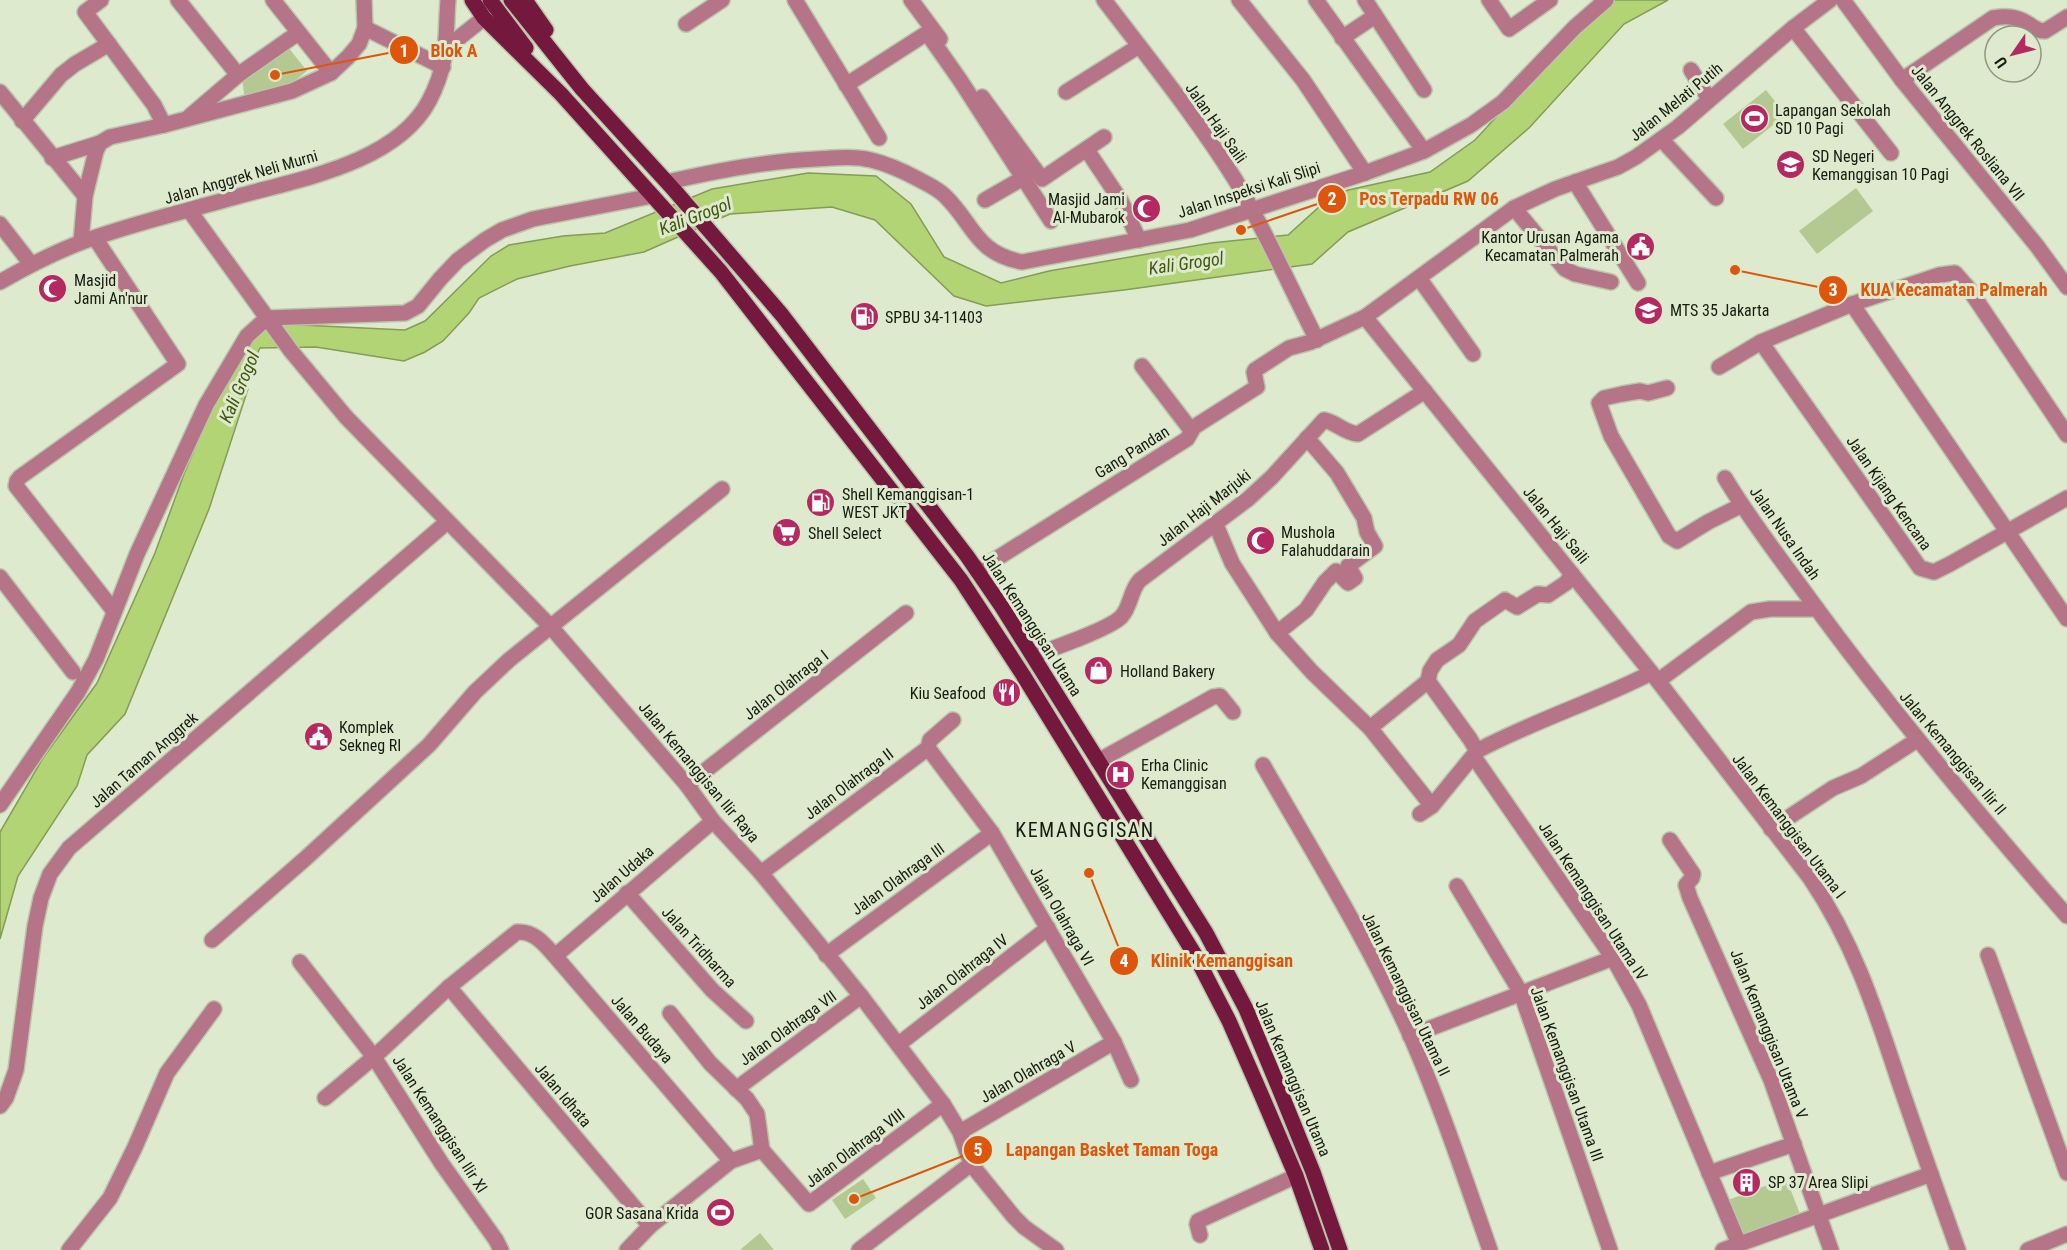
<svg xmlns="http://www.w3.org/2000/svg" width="2067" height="1250" viewBox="0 0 2067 1250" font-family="'Roboto Condensed',sans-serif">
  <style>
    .green { fill: #b4c991 }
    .water { fill: #b3d474; stroke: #849c56; stroke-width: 1.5 }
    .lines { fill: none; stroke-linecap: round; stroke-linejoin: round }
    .minor-casing { stroke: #bac5ab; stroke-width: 18 }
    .major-casing { stroke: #bac5ab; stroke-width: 18 }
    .minor { stroke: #b57487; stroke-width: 15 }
    .major { stroke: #74183e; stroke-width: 15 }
    .labels { text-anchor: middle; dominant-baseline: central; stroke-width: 6; stroke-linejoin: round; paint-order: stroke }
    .street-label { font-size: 16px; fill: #171b10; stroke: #deeacd }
    .poi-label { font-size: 16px; fill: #171b10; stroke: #deeacd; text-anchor: start }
    .water-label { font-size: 18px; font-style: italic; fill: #445814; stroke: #deeacd }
    .quarter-label { font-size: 20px; letter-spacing: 1.5px; fill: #171b10; stroke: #deeacd }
    .leader { fill: none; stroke: #de560c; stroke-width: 2 }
    .callout-dot { fill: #de560c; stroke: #deeacd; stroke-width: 2 }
    .mark-label { font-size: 18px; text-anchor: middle; font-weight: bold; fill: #fff }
    .callout-label { font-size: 18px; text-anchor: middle; font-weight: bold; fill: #de560c; stroke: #deeacd; stroke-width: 6; stroke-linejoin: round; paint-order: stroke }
  </style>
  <rect width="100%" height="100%" fill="#deeacd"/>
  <g class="green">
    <polygon points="288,47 307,71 280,92 245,100 242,78"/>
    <polygon points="1766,90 1786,115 1743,149 1723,124"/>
    <polygon points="1856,188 1873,211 1817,254 1799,231"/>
    <polygon points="1786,1178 1800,1214 1737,1237 1723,1202"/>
    <polygon points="863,1179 876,1198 845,1219 832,1200"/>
    <polygon points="760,1233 774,1250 740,1250"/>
  </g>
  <polygon class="water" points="1608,0 1668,0 1624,24 1529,128 1468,181 1348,232 1312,264 1124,290 986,306 954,296 875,220 832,207 730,214 644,252 570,266 517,279 479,298 469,313 443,341 425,352 404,361 316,347 260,348 247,375 248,389 209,509 125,714 87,755 77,786 18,876 0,939 0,832 43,758 97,683 155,553 184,474 224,380 257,330 280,324 405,330 425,321 491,256 509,245 563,236 605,233 712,189 808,173 876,176 911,204 944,257 1001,283 1049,271 1211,243 1288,235 1329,198 1348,190 1430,172 1475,140 1601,4"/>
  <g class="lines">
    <defs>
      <g id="minor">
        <polyline points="101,0 85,12 154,105 164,125"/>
        <polyline points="178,0 238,75"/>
        <polyline points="273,0 331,73"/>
        <polyline points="795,0 879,138"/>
        <polyline points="911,0 940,39"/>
        <path d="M1104,0C1149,59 1197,118 1236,181C1266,232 1290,287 1317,340"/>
        <polyline points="1239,0 1303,80 1365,173"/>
        <polyline points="1316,0 1424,151"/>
        <polyline points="1365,0 1424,90"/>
        <polyline points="1489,0 1509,29 1550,0"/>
        <polyline points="1843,0 1902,80 2037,246 2067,287"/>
        <polyline points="686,24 722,0"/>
        <polyline points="365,28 443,67"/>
        <polyline points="1793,28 1891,153"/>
        <polyline points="1342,38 1375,16"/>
        <polyline points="446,53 460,37 484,18"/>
        <polyline points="1691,70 1709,99"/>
        <path d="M1902,80L1993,18C2006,16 2016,16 2027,23C2034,27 2036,31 2045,31L2067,17"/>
        <polyline points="846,85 927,33 960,80 1051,221"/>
        <polyline points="0,92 85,196"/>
        <polyline points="1066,92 1139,46"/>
        <polyline points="982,97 1042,179 1104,137"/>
        <polyline points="190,116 238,75 298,33"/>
        <polyline points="22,121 61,75 75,64 109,44"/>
        <polyline points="1662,140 1716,198"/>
        <polyline points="1087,150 1121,201 1139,240"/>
        <polyline points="52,158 100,143"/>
        <path d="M667,182C717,171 766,161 816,159C835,158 853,156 871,160C888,164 903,171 918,179C927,184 937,188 945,196C974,224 975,253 1022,262L1190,230L1365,173L1424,151L1471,125L1503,102L1575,27L1606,0"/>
        <polyline points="1575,182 1638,283"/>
        <polyline points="985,200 1023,178"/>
        <polyline points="1514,208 1565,269 1575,274 1611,282"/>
        <polyline points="189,210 291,351 346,417 551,627 687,785 713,821 761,873 861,996 943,1104 960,1132 971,1164 859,1250"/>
        <polyline points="0,224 31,264"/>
        <polyline points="95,238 178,364 20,477 17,481 16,486 114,611"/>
        <polyline points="81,242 85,196 96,151 100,143 110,137 164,125 292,91 331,73 348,57 359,44 365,28 364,0"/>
        <polyline points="1419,278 1473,354"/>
        <path d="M0,282C26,267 53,253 82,242C133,223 187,211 239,196C300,179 396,163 429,101C449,63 445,40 448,0"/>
        <polyline points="1852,304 2067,619"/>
        <path d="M1365,317L1658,681L1810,878C1854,943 1875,1009 1899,1082C1918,1138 1938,1194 1958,1250"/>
        <polyline points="1761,342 1852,304 1939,275 1955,273 1969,289 2067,435"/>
        <polyline points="1142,366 1191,430"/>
        <polyline points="1719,367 1761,342 1920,568 1934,572 1950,564 2067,498"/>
        <polyline points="1667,388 1648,393 1640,391 1622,394 1604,398 1599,403 1611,436 1669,536 1677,541 1708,522 1742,505"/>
        <path d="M1725,478C1750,520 1780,558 1809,598C1889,708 1977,813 2067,916"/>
        <polyline points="1216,525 1232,563 1277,633 1312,672 1370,728 1432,806"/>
        <polyline points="977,571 1187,439 1194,427 1257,387 1254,372 1255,370 1289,348 1311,342 1365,317 1514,208 1555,189 1618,167 1636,157 1678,127 1793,28 1830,0"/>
        <polyline points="0,577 73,672"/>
        <polyline points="1277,633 1306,610 1325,582 1336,571 1348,583 1355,578 1348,566 1375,546 1367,532 1364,518 1337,473 1307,438"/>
        <path d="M1034,655C1052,649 1109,629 1121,617C1131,607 1130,590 1140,580L1248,499L1272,477L1324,420C1336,422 1344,433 1358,434L1425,391"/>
        <polyline points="1428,681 1430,671 1437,660 1459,645 1475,621 1505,600 1517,607 1538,594 1548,595 1566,583 1572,574"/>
        <polyline points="1428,681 1470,739 1477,751"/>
        <polyline points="1658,681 1751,612 1770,609 1817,609"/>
        <polyline points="1370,728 1428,681"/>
        <polyline points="928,748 992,833 1114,1042 1131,1080"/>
        <path d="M1477,751C1533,721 1594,702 1651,673"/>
        <polyline points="1474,757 1613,958 1639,1005 1739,1244"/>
        <polyline points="1098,761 1213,697 1220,696 1233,712"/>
        <path d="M1263,765C1314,854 1369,943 1411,1037C1441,1106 1465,1179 1490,1250"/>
        <polyline points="687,785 906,613"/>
        <polyline points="0,805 78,692 96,659 137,554 206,405 247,336 267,318 405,313 418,306 440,279 458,260 485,240 502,230 533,219 652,196"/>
        <polyline points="1420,814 1432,806 1477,751"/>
        <polyline points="1771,829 1833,788 1861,776 1917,740"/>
        <polyline points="1670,840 1693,874 1692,878 1686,885 1690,898 1771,1080 1831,1250"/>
        <polyline points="761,873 928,748 930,740 953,720"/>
        <polyline points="1457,886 1521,993 1610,1250"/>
        <polyline points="627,893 712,990 746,1021"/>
        <polyline points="212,940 306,858 429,745 475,692 509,660 722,489"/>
        <polyline points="826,955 992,833"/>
        <polyline points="1988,955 2067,1173"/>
        <polyline points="555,956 713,821"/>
        <polyline points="300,962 374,1057 442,1164 496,1240 501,1250"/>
        <polyline points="449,987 650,1226"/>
        <polyline points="670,1013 710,1063 747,1099 757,1114 762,1150"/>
        <polyline points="1410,1036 1613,958"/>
        <polyline points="899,1044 1048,928"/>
        <polyline points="736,1089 861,996"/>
        <path d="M325,1098L374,1057L449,987L517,932C535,931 544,944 555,956L731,1161"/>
        <polyline points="0,1106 6,1098 16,1070 35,926 41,898 50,874 69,848 447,522"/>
        <polyline points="960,1132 1114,1042"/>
        <polyline points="762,1150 809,1204 943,1104"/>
        <polyline points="971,1164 1014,1217 1024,1227 1056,1250"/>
        <polyline points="1709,1173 1794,1144"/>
        <polyline points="1200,1235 1197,1224 1198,1221 1296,1176"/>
        <polyline points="69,1250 110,1198 135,1147 167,1073 214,1009"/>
        <polyline points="627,1250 650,1226 731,1161 762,1150"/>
        <polyline points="1723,1250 1931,1174"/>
        <polyline points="2028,1250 2067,1234"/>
      </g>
      <g id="major">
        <polyline points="472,0 484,18 561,94 721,272 961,580 1023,675 1195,955 1229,1021 1261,1094 1296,1176 1322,1250"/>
        <polyline points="490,0 526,48"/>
        <polyline points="511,0 582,89 675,191 782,315 967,556 1002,607 1206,933 1246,1009 1281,1093 1313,1172 1340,1250"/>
        <polyline points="525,0 546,30"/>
      </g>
    </defs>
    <use href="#minor" class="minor-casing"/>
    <use href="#major" class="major-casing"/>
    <use href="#minor" class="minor"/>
    <use href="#major" class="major"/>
  </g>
  <defs>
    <symbol id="stadium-disc" viewBox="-11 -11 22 22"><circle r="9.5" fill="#b52963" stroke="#deeacd"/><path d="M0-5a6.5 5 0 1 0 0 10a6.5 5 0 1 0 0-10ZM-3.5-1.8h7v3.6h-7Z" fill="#fff"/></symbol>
    <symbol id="school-disc" viewBox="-11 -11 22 22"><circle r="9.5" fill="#b52963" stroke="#deeacd"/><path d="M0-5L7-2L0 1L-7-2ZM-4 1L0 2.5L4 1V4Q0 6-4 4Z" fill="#fff"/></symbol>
    <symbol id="mosque-disc" viewBox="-11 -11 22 22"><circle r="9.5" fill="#b52963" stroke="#deeacd"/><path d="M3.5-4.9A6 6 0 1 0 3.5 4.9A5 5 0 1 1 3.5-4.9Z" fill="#fff"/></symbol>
    <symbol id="civic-disc" viewBox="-11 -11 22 22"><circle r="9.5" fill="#b52963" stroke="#deeacd"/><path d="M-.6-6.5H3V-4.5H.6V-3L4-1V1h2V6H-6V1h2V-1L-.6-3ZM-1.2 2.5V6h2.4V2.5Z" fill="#fff"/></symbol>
    <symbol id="fuel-disc" viewBox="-11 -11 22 22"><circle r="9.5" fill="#b52963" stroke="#deeacd"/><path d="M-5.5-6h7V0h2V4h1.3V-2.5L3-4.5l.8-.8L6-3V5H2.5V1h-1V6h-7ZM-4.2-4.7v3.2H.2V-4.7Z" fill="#fff"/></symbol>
    <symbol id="supermarket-disc" viewBox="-11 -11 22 22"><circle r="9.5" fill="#b52963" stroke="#deeacd"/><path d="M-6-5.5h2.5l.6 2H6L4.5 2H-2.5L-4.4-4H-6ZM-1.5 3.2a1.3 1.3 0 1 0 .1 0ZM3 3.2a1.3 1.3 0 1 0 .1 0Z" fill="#fff"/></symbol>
    <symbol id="shop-disc" viewBox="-11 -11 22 22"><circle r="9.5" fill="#b52963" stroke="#deeacd"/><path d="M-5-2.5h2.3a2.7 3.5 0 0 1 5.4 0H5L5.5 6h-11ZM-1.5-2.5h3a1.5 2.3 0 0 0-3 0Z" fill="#fff"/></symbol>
    <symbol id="restaurant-disc" viewBox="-11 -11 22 22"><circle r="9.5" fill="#b52963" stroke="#deeacd"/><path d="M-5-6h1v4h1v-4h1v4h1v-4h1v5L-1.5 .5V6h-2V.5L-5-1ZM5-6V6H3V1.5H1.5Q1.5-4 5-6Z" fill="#fff"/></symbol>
    <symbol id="hospital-disc" viewBox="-11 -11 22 22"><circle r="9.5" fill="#b52963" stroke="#deeacd"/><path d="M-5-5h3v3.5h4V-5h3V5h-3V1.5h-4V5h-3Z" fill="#fff"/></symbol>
    <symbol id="building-disc" viewBox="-11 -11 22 22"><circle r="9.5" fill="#b52963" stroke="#deeacd"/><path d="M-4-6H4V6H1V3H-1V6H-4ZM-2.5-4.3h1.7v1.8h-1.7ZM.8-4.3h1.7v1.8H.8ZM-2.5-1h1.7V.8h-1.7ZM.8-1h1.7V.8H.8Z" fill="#fff"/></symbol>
  </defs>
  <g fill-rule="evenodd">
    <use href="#stadium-disc" x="1738" y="102" width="33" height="33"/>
    <use href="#school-disc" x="1774" y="148" width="33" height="33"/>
    <use href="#mosque-disc" x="1130" y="192" width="33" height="33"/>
    <use href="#civic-disc" x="1624" y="230" width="33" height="33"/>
    <use href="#mosque-disc" x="36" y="272" width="33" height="33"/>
    <use href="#school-disc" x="1632" y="294" width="33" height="33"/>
    <use href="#fuel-disc" x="848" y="300" width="33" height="33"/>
    <use href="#fuel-disc" x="804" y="486" width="33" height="33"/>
    <use href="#supermarket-disc" x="770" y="516" width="33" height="33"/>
    <use href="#mosque-disc" x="1244" y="524" width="33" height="33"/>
    <use href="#shop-disc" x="1082" y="654" width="33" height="33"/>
    <use href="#restaurant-disc" x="990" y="676" width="33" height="33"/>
    <use href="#civic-disc" x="302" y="720" width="33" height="33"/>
    <use href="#hospital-disc" x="1104" y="758" width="33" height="33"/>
    <use href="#building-disc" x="1730" y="1166" width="33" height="33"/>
    <use href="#stadium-disc" x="704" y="1196" width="33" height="33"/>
  </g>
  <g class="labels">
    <g class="street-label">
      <text transform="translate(1676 102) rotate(-39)">Jalan Melati Putih</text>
      <text transform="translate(1216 123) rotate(55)">Jalan Haji Saili</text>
      <text transform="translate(1968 133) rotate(51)">Jalan Anggrek Rosliana VII</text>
      <text transform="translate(241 177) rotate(-16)">Jalan Anggrek Neli Murni</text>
      <text transform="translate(1249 190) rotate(-18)">Jalan Inspeksi Kali Slipi</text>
      <text transform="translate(1132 452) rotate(-32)">Gang Pandan</text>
      <text transform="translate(1889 493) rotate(55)">Jalan Kijang Kencana</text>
      <text transform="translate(1204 508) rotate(-38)">Jalan Haji Marjuki</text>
      <text transform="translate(1556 525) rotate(51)">Jalan Haji Saili</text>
      <text transform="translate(1785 533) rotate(55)">Jalan Nusa Indah</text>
      <text transform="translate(1032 624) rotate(57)">Jalan Kemanggisan Utama</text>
      <text transform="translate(786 685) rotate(-38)">Jalan Olahraga I</text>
      <text transform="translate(1953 753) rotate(50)">Jalan Kemanggisan Ilir II</text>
      <text transform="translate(144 760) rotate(-41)">Jalan Taman Anggrek</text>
      <text transform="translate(699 772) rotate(50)">Jalan Kemanggisan Ilir Raya</text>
      <text transform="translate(849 784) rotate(-37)">Jalan Olahraga II</text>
      <text transform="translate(1789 826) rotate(53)">Jalan Kemanggisan Utama I</text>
      <text transform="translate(622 874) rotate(-41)">Jalan Udaka</text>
      <text transform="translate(898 879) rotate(-36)">Jalan Olahraga III</text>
      <text transform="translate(1593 901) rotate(57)">Jalan Kemanggisan Utama IV</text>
      <text transform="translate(1062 916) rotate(60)">Jalan Olahraga VI</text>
      <text transform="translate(699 947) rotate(48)">Jalan Tridharma</text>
      <text transform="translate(962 972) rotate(-38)">Jalan Olahraga IV</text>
      <text transform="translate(1406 994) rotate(64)">Jalan Kemanggisan Utama II</text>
      <text transform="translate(788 1028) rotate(-36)">Jalan Olahraga VII</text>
      <text transform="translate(642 1029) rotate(49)">Jalan Budaya</text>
      <text transform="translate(1769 1034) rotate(68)">Jalan Kemanggisan Utama V</text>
      <text transform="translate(1028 1072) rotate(-30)">Jalan Olahraga V</text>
      <text transform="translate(1567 1074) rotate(70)">Jalan Kemanggisan Utama III</text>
      <text transform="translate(1293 1078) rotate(67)">Jalan Kemanggisan Utama</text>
      <text transform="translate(563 1095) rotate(50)">Jalan Idhata</text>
      <text transform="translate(440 1124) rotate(57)">Jalan Kemanggisan Ilir XI</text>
      <text transform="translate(855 1148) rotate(-37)">Jalan Olahraga VIII</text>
    </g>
    <g class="poi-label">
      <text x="1775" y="110">Lapangan Sekolah<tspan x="1775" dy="18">SD 10 Pagi</tspan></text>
      <text x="1812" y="156">SD Negeri<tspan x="1812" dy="18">Kemanggisan 10 Pagi</tspan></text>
      <text x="1125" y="199" text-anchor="end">Masjid Jami<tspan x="1125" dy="18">Al-Mubarok</tspan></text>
      <text x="1619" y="237" text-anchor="end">Kantor Urusan Agama<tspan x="1619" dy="18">Kecamatan Palmerah</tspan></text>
      <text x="74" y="280">Masjid<tspan x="74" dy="18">Jami An'nur</tspan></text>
      <text x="1670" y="310">MTS 35 Jakarta</text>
      <text x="885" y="317">SPBU 34-11403</text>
      <text x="842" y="494">Shell Kemanggisan-1<tspan x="842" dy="18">WEST JKT</tspan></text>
      <text x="1281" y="532">Mushola<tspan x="1281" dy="18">Falahuddarain</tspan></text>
      <text x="808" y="533">Shell Select</text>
      <text x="1120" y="671">Holland Bakery</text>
      <text x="986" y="693" text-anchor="end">Kiu Seafood</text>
      <text x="339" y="727">Komplek<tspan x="339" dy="18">Sekneg RI</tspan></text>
      <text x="1141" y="765">Erha Clinic<tspan x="1141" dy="18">Kemanggisan</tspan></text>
      <text x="1768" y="1182">SP 37 Area Slipi</text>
      <text x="699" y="1213" text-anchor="end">GOR Sasana Krida</text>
    </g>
    <g class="water-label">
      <text transform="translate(695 216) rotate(-21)">Kali Grogol</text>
      <text transform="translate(1186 263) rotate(-8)">Kali Grogol</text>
      <text transform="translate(239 387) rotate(-67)">Kali Grogol</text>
    </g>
    <g class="quarter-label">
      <text x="1085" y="830">KEMANGGISAN</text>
    </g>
  </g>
  <path class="leader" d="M275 75L404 50M1241 230L1332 199M1735 270L1833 290M1089 873L1124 961M854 1199L978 1150"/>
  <g class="callout-dot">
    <circle cx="275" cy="75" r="6"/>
    <circle cx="1241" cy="230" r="6"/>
    <circle cx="1735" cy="270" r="6"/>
    <circle cx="1089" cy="873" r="6"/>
    <circle cx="854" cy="1199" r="6"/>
    <circle cx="404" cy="50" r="15"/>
    <circle cx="1332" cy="199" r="15"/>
    <circle cx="1833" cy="290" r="15"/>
    <circle cx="1124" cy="961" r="15"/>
    <circle cx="978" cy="1150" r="15"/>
  </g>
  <g class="mark-label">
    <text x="404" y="57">1</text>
    <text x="1332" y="205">2</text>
    <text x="1833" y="296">3</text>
    <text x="1124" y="967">4</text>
    <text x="978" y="1156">5</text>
  </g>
  <g class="callout-label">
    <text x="454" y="57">Blok A</text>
    <text x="1429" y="205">Pos Terpadu RW 06</text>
    <text x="1954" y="296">KUA Kecamatan Palmerah</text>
    <text x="1222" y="967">Klinik Kemanggisan</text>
    <text x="1112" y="1156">Lapangan Basket Taman Toga</text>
  </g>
  <g transform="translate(2013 54) rotate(235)"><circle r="28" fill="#deeacd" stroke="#8e9781" stroke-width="1.5"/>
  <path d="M0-4.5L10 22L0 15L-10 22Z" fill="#b52963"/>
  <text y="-9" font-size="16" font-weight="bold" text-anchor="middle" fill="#171b10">U</text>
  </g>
</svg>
